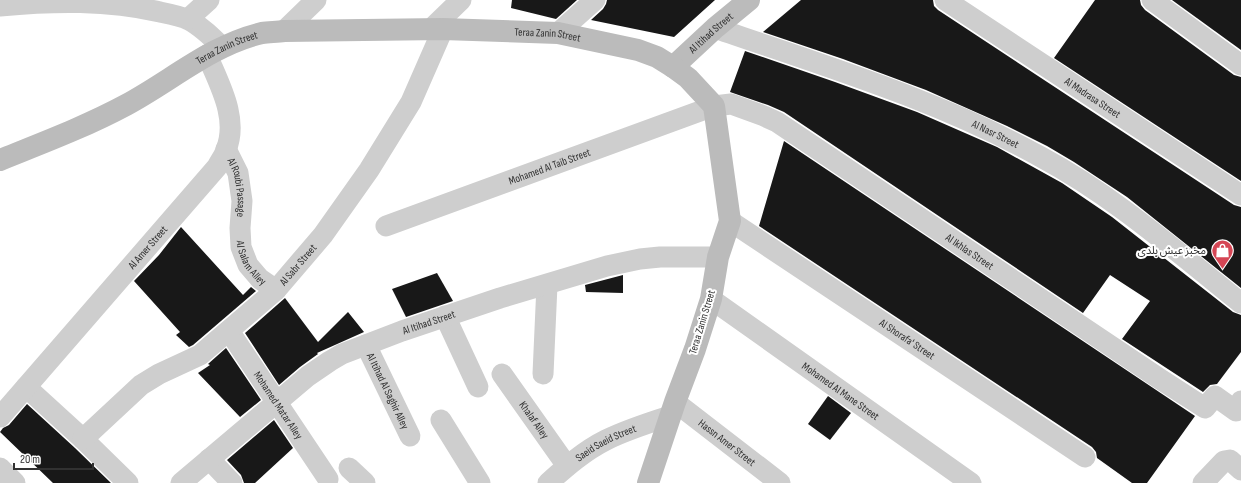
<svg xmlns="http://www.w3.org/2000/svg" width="1241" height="483" viewBox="0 0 1241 483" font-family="'Sofia Sans Condensed','Noto Sans Arabic',sans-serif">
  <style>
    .building { fill: #181818 }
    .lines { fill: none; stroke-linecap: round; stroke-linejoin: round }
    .street { stroke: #cecece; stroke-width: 21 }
    .secondary { stroke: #bbb; stroke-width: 22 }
    .labels { text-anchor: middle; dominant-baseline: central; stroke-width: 4; stroke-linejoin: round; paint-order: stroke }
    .street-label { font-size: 11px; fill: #313131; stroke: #fff }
    .poi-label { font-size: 11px; fill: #313131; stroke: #fff; text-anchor: end }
  </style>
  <rect width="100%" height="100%" fill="#fff"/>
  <g class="building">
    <polygon points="512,0 577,0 556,19 511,8"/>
    <polygon points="607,0 715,0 674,37 591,20 603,9 606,4"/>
    <polygon points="801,0 933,0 934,6 938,10 1234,205 1241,207 1241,288 1127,197 1074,162 1047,146 1007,126 926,90 843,59 763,32"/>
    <polygon points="1095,0 1140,0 1141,5 1145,10 1234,75 1241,77 1241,181 1054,58"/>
    <polygon points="1172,0 1241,0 1241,50"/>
    <polygon points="745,51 835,82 917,112 997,147 1062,183 1112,217 1233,312 1241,315 1241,352 1217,384 1210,385 1203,392 1122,339 1150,301 1110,275 1083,313 784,112 768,105 730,92"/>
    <polygon points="784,141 1195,416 1147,483 1132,483 1097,458 1096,452 1092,447 759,226"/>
    <polygon points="181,227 243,295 251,287 256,291 193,345 189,347 176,335 180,332 134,281 159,255"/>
    <polygon points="437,273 453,301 406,317 392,289"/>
    <polygon points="623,275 623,293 586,292 585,285"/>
    <polygon points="285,298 318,342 348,312 364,332 317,353 318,354 300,367 279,385 245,333"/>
    <polygon points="226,348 261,400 240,417 198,373 210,365 208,364"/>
    <polygon points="828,396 851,413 830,440 808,424"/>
    <polygon points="27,404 75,448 111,483 53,483 0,432 3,428 9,425"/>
    <polygon points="274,420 293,448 255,483 244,483 241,475 227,460"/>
  </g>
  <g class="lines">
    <g class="street">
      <path id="s1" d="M945,0L1241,195"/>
      <polyline points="1152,0 1241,65"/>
      <path d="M0,6C55,1 106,0 160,12C170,14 181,16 189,20C202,27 212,37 222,47"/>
      <polyline points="188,19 209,0"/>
      <path id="s2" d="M715,28C825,66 938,100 1041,157C1114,196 1177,252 1241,303"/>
      <polyline points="430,30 461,0"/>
      <polyline points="284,31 316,0"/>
      <polyline points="558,33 595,0"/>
      <path id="s3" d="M226,149L238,173L242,201L240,228L241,247L248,265L260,279L276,290"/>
      <path id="s4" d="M730,221L1085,457"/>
      <path id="s5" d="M386,226L714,106L731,104L764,116L777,122L1160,379L1205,408L1215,396L1236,411L1241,401"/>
      <path id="s6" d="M711,299L971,483"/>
      <polyline points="445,316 478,387"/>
      <path id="s7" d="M229,331L328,479"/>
      <path id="s8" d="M366,345L410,436"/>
      <path id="s9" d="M502,374L567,466"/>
      <polyline points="543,374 547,285"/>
      <polyline points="26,387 83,439 128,483"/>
      <path id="s10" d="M675,402L780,483"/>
      <path id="s11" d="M0,417L217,167C220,161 224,156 226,150C239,118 219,84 207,55"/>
      <polyline points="441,420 480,483"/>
      <path id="s12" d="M83,439L141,385L159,374L200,355L276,290L323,235L369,170L411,102L443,29"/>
      <polyline points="209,459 232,483"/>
      <polyline points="0,468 15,483"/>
      <polyline points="349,468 365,483"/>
      <path id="s13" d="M181,483L308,376L330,361L342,354L402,331L500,298L607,266L640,259L660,257H718"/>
      <path id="s14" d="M548,483C566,467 584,451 606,440C626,430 648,423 670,416"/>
      <polyline points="1203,483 1224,461 1230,460 1241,470"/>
    </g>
    <g class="secondary">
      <path id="s15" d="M673,67L715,28L749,0"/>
      <path id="s16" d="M0,160C42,143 85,127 126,105C171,81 211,45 262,33C269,32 277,32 284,31L443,29L558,33L638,50L657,57L673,67L688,78L714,106L730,221L718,257L711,299L695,349L675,402L648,483"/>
    </g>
  </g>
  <defs>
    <symbol id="shop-pin" viewBox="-11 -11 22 30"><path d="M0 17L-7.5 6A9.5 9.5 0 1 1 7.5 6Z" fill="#d54655" stroke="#fff"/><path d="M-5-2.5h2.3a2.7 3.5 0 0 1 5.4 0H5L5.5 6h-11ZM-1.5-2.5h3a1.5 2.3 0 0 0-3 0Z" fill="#fff"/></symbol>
  </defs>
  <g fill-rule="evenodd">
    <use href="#shop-pin" x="1210" y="238" width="25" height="34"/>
  </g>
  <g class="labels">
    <g class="street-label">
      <text stroke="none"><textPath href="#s15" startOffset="51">Al Itihad Street</textPath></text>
      <text stroke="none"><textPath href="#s16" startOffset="578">Teraa Zanin Street</textPath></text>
      <text stroke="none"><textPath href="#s16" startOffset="254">Teraa Zanin Street</textPath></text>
      <text stroke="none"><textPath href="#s1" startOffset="177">Al Madrasa Street</textPath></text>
      <text stroke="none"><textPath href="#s2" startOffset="300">Al Nasr Street</textPath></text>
      <text stroke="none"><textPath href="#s5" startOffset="174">Mohamed Al Taib Street</textPath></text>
      <text stroke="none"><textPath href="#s3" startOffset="41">Al Roubi Passage</textPath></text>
      <text stroke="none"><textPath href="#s11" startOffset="225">Al Amer Street</textPath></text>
      <text stroke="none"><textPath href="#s5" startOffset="648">Al Ikhlas Street</textPath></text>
      <text stroke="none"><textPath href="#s3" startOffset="120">Al Salam Alley</textPath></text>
      <text stroke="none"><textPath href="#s12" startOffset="279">Al Sabr Street</textPath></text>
      <text stroke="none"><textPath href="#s13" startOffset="299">Al Itihad Street</textPath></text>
      <text transform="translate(702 322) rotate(-73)">Teraa Zanin Street</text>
      <text stroke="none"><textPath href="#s4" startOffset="213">Al Shorafa' Street</textPath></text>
      <text stroke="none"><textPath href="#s8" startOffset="51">Al Itihad Al Saghir Alley</textPath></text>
      <text stroke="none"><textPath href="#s6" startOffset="159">Mohamed Al Mane Street</textPath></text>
      <text stroke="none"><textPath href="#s7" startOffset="89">Mohamed Matar Alley</textPath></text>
      <text stroke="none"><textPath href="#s9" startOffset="56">Khalaf Alley</textPath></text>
      <text stroke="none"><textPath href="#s10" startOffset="66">Hassn Amer Street</textPath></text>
      <text stroke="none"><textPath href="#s14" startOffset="71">Saeid Saeid Street</textPath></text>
    </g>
    <g class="poi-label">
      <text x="1206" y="250">مخبز عيش بلدى</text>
    </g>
  </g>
  <path d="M14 463v6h79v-6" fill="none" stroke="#313131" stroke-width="2"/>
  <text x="20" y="463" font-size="12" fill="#313131" stroke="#ffffff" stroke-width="3" paint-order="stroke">20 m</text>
</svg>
